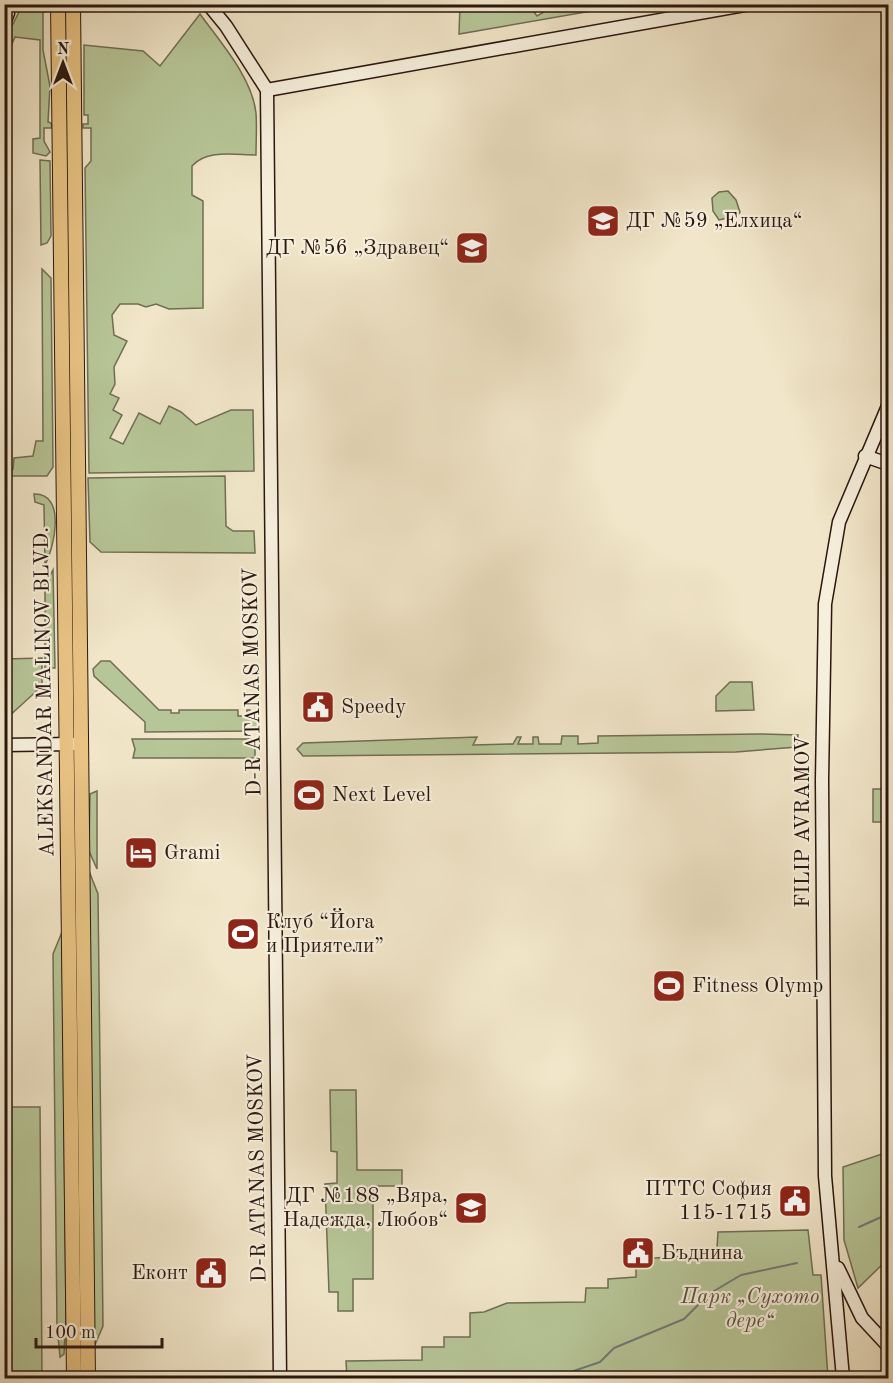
<svg xmlns="http://www.w3.org/2000/svg" width="893" height="1383" viewBox="0 0 893 1383" font-family="'Old Standard TT',serif">
  <style>
    .green { fill: #b7c698; stroke: #706e54; stroke-width: 1.5 }
    .lines { fill: none; stroke-linecap: round; stroke-linejoin: round }
    .stream { stroke: #707b79; stroke-width: 2 }
    .secondary-casing { stroke: #2a1710; stroke-width: 15 }
    .primary-casing { stroke: #2a1710; stroke-width: 16 }
    .secondary { stroke: #f6efdc; stroke-width: 12 }
    .primary { stroke: #e8c384; stroke-width: 14 }
    .labels { text-anchor: middle; dominant-baseline: central; stroke-width: 4.5; stroke-linejoin: round; paint-order: stroke }
    .poi-label { font-size: 21px; fill: #2a1710; stroke: #f6efdc; text-anchor: start }
    .street-label { font-size: 21px; fill: #2a1710; stroke: #f6efdc }
    .park-label { font-size: 21px; font-style: italic; fill: #5b5440; stroke: #f6efdc }
  </style>
  <rect width="100%" height="100%" fill="#f1e6c9"/>
  <filter id="stains"><feTurbulence type="fractalNoise" baseFrequency=".00333" numOctaves="4"/><feColorMatrix values="0 0 0 0 .2 0 0 0 0 .09 0 0 0 0 .02 0 0 0 .5 -.17"/></filter>
  <radialGradient id="worn" r=".72"><stop offset=".6" stop-color="#630" stop-opacity="0"/><stop offset="1" stop-color="#630" stop-opacity=".3"/></radialGradient>
  <g class="green">
    <polygon points="23,4 43,5 43,50 50,86 48,122 51,123 52,128 44,128 44,141 50,152 46,156 33,153 33,139 40,138 40,40 15,37 5,60 5,40"/>
    <polygon points="460,5 529,5 537,16 556,5 626,5 459,34"/>
    <path d="M200,14C220,42 252,77 256,113C257,126 256,141 256,155C235,155 207,149 192,166V195L203,201V308L169,309L156,304L146,307L138,304H120L112,315L114,335L127,341L114,367L115,384L110,394L119,398L113,410L122,415L110,438L123,444L139,413L160,424L169,406L181,412L196,425L231,410H253L254,471L89,473L85,168L91,161V128H83V124H88V115H84V45L143,51L160,66Z"/>
    <polygon points="40,160 50,161 51,236 47,243 41,245"/>
    <polygon points="728,191 736,200 740,212 737,216 719,220 713,211 712,198 719,192"/>
    <polygon points="42,269 51,278 53,467 47,476 5,476 5,473 13,469 14,458 33,456 36,441 43,441"/>
    <polygon points="225,476 226,526 233,531 254,531 255,553 101,552 90,542 88,478"/>
    <path d="M34,494C67,493 54,548 45,565L44,505L35,502Z"/>
    <polygon points="53,570 55,668 45,668 45,585"/>
    <polygon points="42,658 42,686 6,719 5,736 5,659"/>
    <polygon points="101,661 110,661 159,710 171,710 171,713 179,713 179,710 238,710 238,716 247,716 247,710 250,710 250,718 258,719 259,731 145,732 145,722 94,676 93,669"/>
    <polygon points="730,682 752,682 754,710 716,711 716,696"/>
    <polygon points="761,734 798,735 797,747 736,752 303,756 297,749 303,743 477,737 473,745 513,744 517,737 521,737 518,744 533,744 533,737 538,737 539,744 561,744 562,736 578,736 578,744 598,743 598,736"/>
    <polygon points="132,739 255,739 255,758 133,758 135,749"/>
    <polygon points="873,789 887,789 888,822 873,822"/>
    <polygon points="97,791 97,869 89,851 90,794"/>
    <polygon points="89,871 98,894 103,1326 94,1347"/>
    <polygon points="62,932 66,1318 64,1354 60,1357 57,1325 53,954"/>
    <polygon points="330,1090 356,1090 357,1170 402,1170 402,1186 373,1186 373,1279 353,1279 353,1311 338,1311 338,1292 329,1292 325,1184 337,1183 337,1152 331,1151"/>
    <polygon points="5,1107 40,1107 42,1378 5,1378"/>
    <polygon points="888,1152 888,1259 858,1288 844,1240 843,1167"/>
    <polygon points="808,1230 813,1275 821,1275 828,1378 347,1378 346,1361 422,1360 422,1347 444,1347 444,1337 470,1337 470,1313 484,1312 507,1303 585,1302 586,1288 608,1288 608,1279 636,1277 636,1259 691,1256 691,1249 717,1248 718,1232"/>
  </g>
  <g class="lines">
    <g class="stream">
      <polyline points="859,1227 888,1214"/>
      <polyline points="553,1378 600,1362 614,1348 684,1319 709,1294 741,1275 797,1263"/>
    </g>
    <defs>
      <g id="secondary">
        <polyline points="208,4 226,26 267,90 280,1378"/>
        <polyline points="4,9 8,13 4,24"/>
        <polyline points="267,90 750,4"/>
        <polyline points="865,456 888,464"/>
        <polyline points="4,745 74,744"/>
        <polyline points="838,1268 862,1318 888,1346"/>
        <polyline points="843,1378 825,1176 822,780 825,604 839,522 888,406"/>
      </g>
      <g id="primary">
        <polyline points="58,4 74,1378"/>
        <polyline points="73,4 88,1378"/>
      </g>
    </defs>
    <use href="#secondary" class="secondary-casing"/>
    <use href="#primary" class="primary-casing"/>
    <use href="#secondary" class="secondary"/>
    <use href="#primary" class="primary"/>
  </g>
  <defs>
    <symbol id="school-square" viewBox="-11 -11 22 22"><rect x="-9" y="-9" width="18" height="18" rx="4" fill="#8f2418" stroke="#f6efdc"/><path d="M0-5L7-2L0 1L-7-2ZM-4 1L0 2.5L4 1V4Q0 6-4 4Z" fill="#fff"/></symbol>
    <symbol id="civic-square" viewBox="-11 -11 22 22"><rect x="-9" y="-9" width="18" height="18" rx="4" fill="#8f2418" stroke="#f6efdc"/><path d="M-.6-6.5H3V-4.5H.6V-3L4-1V1h2V6H-6V1h2V-1L-.6-3ZM-1.2 2.5V6h2.4V2.5Z" fill="#fff"/></symbol>
    <symbol id="stadium-square" viewBox="-11 -11 22 22"><rect x="-9" y="-9" width="18" height="18" rx="4" fill="#8f2418" stroke="#f6efdc"/><path d="M0-5a6.5 5 0 1 0 0 10a6.5 5 0 1 0 0-10ZM-3.5-1.8h7v3.6h-7Z" fill="#fff"/></symbol>
    <symbol id="hotel-square" viewBox="-11 -11 22 22"><rect x="-9" y="-9" width="18" height="18" rx="4" fill="#8f2418" stroke="#f6efdc"/><path d="M-6-4.5h1.5V1H6V5H4.5V3h-9V5H-6ZM-4 0a1.8 1.8 0 1 1 3.6 0ZM.5 0V-2.5h3Q6-2.5 6 0Z" fill="#fff"/></symbol>
  </defs>
  <g fill-rule="evenodd">
    <use href="#school-square" x="584" y="202" width="38" height="38"/>
    <use href="#school-square" x="453" y="229" width="38" height="38"/>
    <use href="#civic-square" x="299" y="688" width="38" height="38"/>
    <use href="#stadium-square" x="290" y="776" width="38" height="38"/>
    <use href="#hotel-square" x="122" y="834" width="38" height="38"/>
    <use href="#stadium-square" x="224" y="915" width="38" height="38"/>
    <use href="#stadium-square" x="650" y="967" width="38" height="38"/>
    <use href="#civic-square" x="776" y="1182" width="38" height="38"/>
    <use href="#school-square" x="452" y="1189" width="38" height="38"/>
    <use href="#civic-square" x="619" y="1234" width="38" height="38"/>
    <use href="#civic-square" x="192" y="1254" width="38" height="38"/>
  </g>
  <g class="labels">
    <g class="poi-label">
      <text x="626" y="221">ДГ №59 „Елхица“</text>
      <text x="449" y="248" text-anchor="end">ДГ №56 „Здравец“</text>
      <text x="341" y="707">Speedy</text>
      <text x="332" y="795">Next Level</text>
      <text x="164" y="853">Grami</text>
      <text x="266" y="922">Клуб “Йога<tspan x="266" dy="24">и Приятели”</tspan></text>
      <text x="692" y="986">Fitness Olymp</text>
      <text x="772" y="1189" text-anchor="end">ПТТС София<tspan x="772" dy="24">115-1715</tspan></text>
      <text x="448" y="1196" text-anchor="end">ДГ №188 „Вяра,<tspan x="448" dy="24">Надежда, Любов“</tspan></text>
      <text x="661" y="1253">Бъднина</text>
      <text x="188" y="1273" text-anchor="end">Еконт</text>
    </g>
    <g class="street-label">
      <text transform="translate(253 682) rotate(-91)">D-R ATANAS MOSKOV</text>
      <text transform="translate(45 692) rotate(-91)">ALEKSANDAR MALINOV BLVD.</text>
      <text transform="translate(803 822) rotate(-90)">FILIP AVRAMOV</text>
      <text transform="translate(258 1168) rotate(-91)">D-R ATANAS MOSKOV</text>
    </g>
    <g class="park-label">
      <text x="750" y="1297">Парк „Сухото<tspan x="750" dy="24">дере“</tspan></text>
    </g>
  </g>
  <rect width="893" height="1383" fill="none" stroke="#f1e6c9" stroke-width="24"/>
  <rect x="6" y="6" width="881" height="1371" fill="none" stroke="#2a1710" stroke-width="3"/>
  <rect x="12" y="12" width="869" height="1359" fill="none" stroke="#2a1710" stroke-width="1.5"/>
  <g transform="translate(63 63)" stroke="#f6efdc" stroke-width="4.5" paint-order="stroke">
  <path d="M0-4.5L10 22L0 15L-10 22Z" fill="#2a1710"/>
  <text y="-9" font-size="16" font-weight="bold" text-anchor="middle" fill="#2a1710">N</text>
  </g>
  <path d="M36 1338v9h126v-9" fill="none" stroke="#2a1710" stroke-width="3"/>
  <text x="45" y="1338" font-size="18" fill="#2a1710" stroke="#f6efdc" stroke-width="4.5" paint-order="stroke">100 m</text>
  <rect width="100%" height="100%" filter="url(#stains)"/>
  <rect width="100%" height="100%" fill="url(#worn)"/>
</svg>
